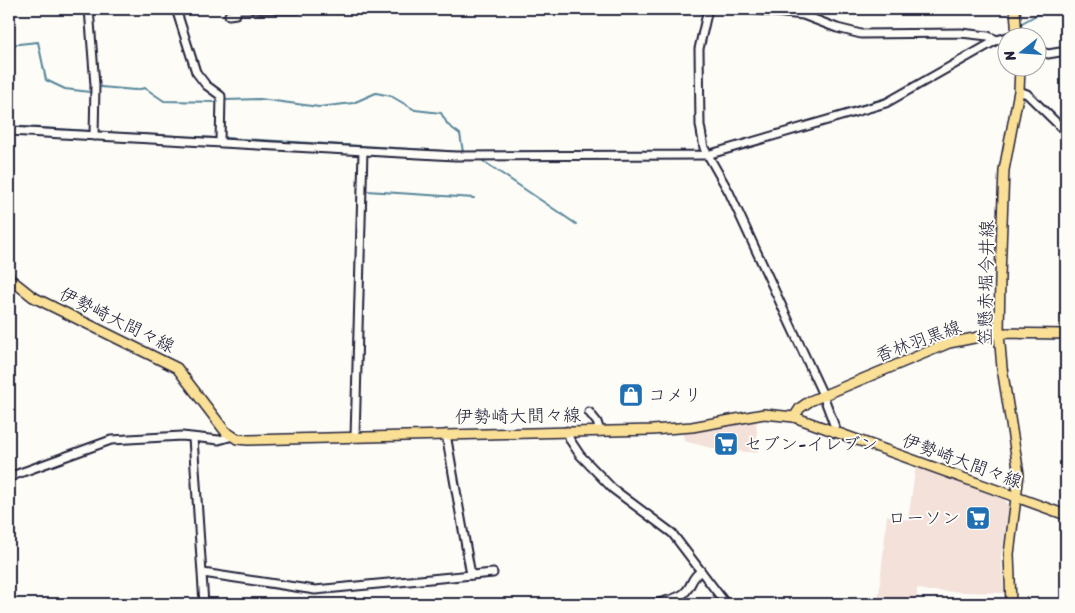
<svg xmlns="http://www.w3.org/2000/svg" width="1075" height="613" viewBox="0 0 1075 613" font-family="Sriracha,'Klee One',sans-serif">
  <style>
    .built { fill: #f3e1da }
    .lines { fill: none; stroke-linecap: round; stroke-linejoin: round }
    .stream { stroke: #578699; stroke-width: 2 }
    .minor-casing { stroke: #22223b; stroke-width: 11 }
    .major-casing { stroke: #22223b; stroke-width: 12 }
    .minor { stroke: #fdfcf7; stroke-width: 7 }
    .major { stroke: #fadf96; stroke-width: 9 }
    .labels { text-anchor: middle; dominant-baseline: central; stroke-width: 4; stroke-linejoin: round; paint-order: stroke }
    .street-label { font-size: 18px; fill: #22223b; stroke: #fdfcf7 }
    .poi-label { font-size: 18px; fill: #22223b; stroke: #fdfcf7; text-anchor: start }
  </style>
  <rect width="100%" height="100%" fill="#fdfcf7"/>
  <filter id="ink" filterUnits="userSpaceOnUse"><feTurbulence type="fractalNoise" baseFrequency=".02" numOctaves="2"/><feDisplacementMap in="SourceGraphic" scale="10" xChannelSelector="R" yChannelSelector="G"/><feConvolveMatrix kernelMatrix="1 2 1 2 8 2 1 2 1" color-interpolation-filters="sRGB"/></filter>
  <g filter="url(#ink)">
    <g class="built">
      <polygon points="756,419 758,453 715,449 684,441 683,431"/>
      <polygon points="916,465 1005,500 1009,507 1001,558 1004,593 929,591 917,588 917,604 878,604 887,515 908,520"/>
    </g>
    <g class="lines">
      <g class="stream">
        <polyline points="1022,23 1040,13 1066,13"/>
        <polyline points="1002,35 1010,31"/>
        <polyline points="982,44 987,42"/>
        <polyline points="9,45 38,42 46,80 65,89 90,92"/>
        <polyline points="101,87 135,90 145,88 164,101 217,102"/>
        <polyline points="9,126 91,131"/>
        <polyline points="99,132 217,138"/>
        <polyline points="764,135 889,97"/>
        <polyline points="225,138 463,152 460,134 448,125 441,113 415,110 391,96 376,93 353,103 319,107 260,99 226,100"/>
        <polyline points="473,152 700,151"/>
        <polyline points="483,161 576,224"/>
        <polyline points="367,191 474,198"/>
      </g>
      <defs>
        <g id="minor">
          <polyline points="89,9 95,85 94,136"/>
          <polyline points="176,9 196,72 206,85 221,96 220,142"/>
          <polyline points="236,9 298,9"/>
          <polyline points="708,9 699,49 700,125 704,148 729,192 823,395 835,427 835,433"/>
          <polyline points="747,9 803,15 837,28 861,34 961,33 988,36 997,40"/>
          <polyline points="229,15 236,14 236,9"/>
          <polyline points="1038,50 1048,54 1066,51"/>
          <polyline points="1019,91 1027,94 1066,132"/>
          <polyline points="9,131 455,156 707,155 886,103 997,40 1017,34"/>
          <polyline points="589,412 597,422 600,431"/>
          <polyline points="567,431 570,440 580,455 613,489 672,533 726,604"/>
          <polyline points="446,434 471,575"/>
          <polyline points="355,437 363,151"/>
          <polyline points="193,438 204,604"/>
          <polyline points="9,477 111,440 182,436 219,440 233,436"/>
          <polyline points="203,573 315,590 493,573"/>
          <path d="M655,604C664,601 681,599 687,590C693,582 692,577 701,571"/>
        </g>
        <g id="major">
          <polyline points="1015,9 1017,38"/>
          <polyline points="9,278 33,297 177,368 225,431 237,439 248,440 652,430 692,427 764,414 794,417 1066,515"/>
          <polyline points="794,417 800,408 810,401 949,343 999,333 1066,334"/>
          <polyline points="1011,604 1009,554 1019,474 1002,368 999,333 1000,277 1004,170 1019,91 1020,68"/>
        </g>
      </defs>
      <use href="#minor" class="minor-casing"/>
      <use href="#major" class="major-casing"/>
      <use href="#minor" class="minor"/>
      <use href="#major" class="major"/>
    </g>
  </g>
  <defs>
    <symbol id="shop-square" viewBox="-11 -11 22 22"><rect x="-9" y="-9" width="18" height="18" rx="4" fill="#1f6fb2" stroke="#fdfcf7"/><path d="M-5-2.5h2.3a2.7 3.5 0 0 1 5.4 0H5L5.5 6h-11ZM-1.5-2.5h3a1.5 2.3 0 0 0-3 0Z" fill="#fff"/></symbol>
    <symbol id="supermarket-square" viewBox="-11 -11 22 22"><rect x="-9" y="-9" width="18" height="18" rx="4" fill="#1f6fb2" stroke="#fdfcf7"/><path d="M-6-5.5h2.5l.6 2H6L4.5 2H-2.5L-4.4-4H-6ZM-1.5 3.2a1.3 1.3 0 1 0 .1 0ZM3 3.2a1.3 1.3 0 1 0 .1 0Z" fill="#fff"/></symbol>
  </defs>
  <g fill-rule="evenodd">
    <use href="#shop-square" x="617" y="381" width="28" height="28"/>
    <use href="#supermarket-square" x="712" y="430" width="28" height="28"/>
    <use href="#supermarket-square" x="964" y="504" width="28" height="28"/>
  </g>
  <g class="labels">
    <g class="street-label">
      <text transform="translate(986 283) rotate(-89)">笠懸赤堀今井線</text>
      <text transform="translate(117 320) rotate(26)">伊勢崎大間々線</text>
      <text transform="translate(918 341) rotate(-20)">香林羽黒線</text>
      <text transform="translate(518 416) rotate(-1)">伊勢崎大間々線</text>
      <text transform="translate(962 461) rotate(20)">伊勢崎大間々線</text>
    </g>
    <g class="poi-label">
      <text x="648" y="395">コメリ</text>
      <text x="744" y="444">セブン-イレブン</text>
      <text x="960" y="518" text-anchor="end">ローソン</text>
    </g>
  </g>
  <rect width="1075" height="613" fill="none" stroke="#fdfcf7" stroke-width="30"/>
  <rect x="15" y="15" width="1045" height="583" fill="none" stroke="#22223b" stroke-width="2" filter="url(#ink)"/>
  <g transform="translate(1022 52) rotate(253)"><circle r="24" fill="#fdfcf7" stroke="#a5a5ac"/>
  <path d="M0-4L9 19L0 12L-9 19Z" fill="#1f6fb2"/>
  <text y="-8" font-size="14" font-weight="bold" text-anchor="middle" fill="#22223b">N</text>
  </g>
</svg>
